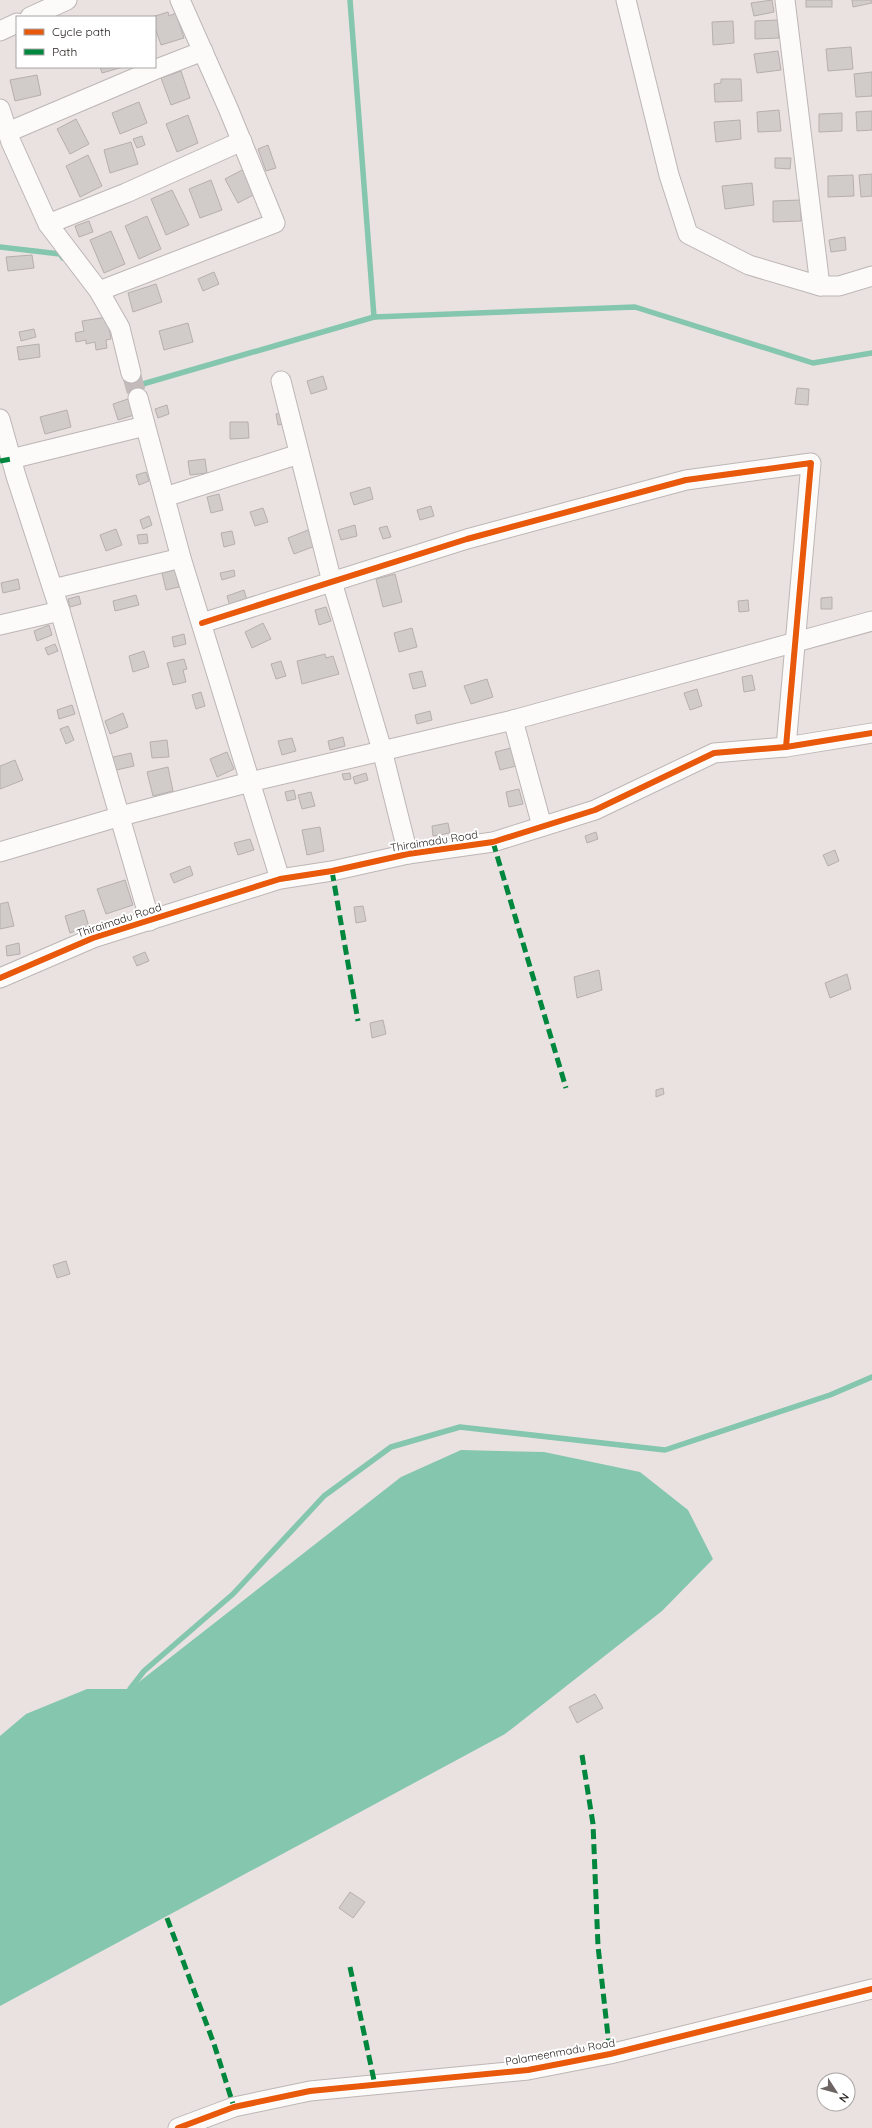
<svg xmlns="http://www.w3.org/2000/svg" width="872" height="2128" viewBox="0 0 872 2128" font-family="Quicksand,sans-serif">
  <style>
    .water { fill: #85c6ae }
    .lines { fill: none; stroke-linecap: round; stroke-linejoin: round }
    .stream { stroke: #85c6ae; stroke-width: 5.5 }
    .building { fill: #d1cbc9; stroke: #b6afae }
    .minor-tunnel { stroke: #c3bbb9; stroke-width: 19; stroke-dasharray: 19 10; stroke-linecap: butt }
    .minor-casing { stroke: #bcb6b5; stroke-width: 21 }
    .minor { stroke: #fcfbfa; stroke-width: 19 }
    .quiet { stroke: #00873e; stroke-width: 5; stroke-dasharray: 10 5; stroke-linecap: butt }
    .cycleway-casing { stroke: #fff; stroke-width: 8 }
    .cycleway { stroke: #e8590c; stroke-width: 6 }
    .labels { text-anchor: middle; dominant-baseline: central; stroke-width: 4; stroke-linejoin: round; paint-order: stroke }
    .street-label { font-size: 11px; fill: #26201f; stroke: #fff }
  </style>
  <rect width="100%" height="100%" fill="#eae2e0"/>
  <polygon class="water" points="461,1450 544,1452 640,1472 688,1510 713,1559 662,1611 505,1734 0,2006 0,1736 26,1714 87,1689 130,1689 401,1477"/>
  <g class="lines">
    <g class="stream">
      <polyline points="350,0 374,317 635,307 813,363 872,353"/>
      <polyline points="0,247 60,254 63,258"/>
      <polyline points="125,375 129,388 374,317"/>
      <polyline points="130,1689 144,1671 233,1594 324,1496 391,1447 460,1427 665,1450 830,1395 872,1377"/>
    </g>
  </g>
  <g class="building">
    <polygon points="772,0 774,12 754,16 751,3"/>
    <rect x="806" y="0" width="26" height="7"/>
    <polygon points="852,0 872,0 872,3 853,7"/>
    <polygon points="168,12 169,16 176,13 184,38 161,45 155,28 155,17 152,17"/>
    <polygon points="778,20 779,38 755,39 755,21"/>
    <polygon points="733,21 734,43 713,45 712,22"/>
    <polygon points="851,47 853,69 828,71 826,49"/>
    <polygon points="778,51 781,70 757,73 754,54"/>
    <polygon points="100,67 123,67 102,73"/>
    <polygon points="181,71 190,98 171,105 161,78"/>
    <polygon points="872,72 872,96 856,97 854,74"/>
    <polygon points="37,75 41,95 15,101 10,80"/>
    <polygon points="721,79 741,79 742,101 715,102 714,84 721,83"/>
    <polygon points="139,102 147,123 120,134 112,113"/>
    <polygon points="779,110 781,131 758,132 757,112"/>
    <polygon points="872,111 872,130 857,131 856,112"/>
    <polygon points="842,113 842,131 819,132 819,114"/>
    <polygon points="188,115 198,143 177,152 166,124"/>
    <polygon points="76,119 89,144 70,154 57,129"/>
    <polygon points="740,120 741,139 716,142 714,122"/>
    <polygon points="142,136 145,145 137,148 133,139"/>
    <polygon points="131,142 138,164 110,173 104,150"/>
    <polygon points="268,145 276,168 266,171 258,149"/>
    <polygon points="88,155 102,186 80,197 66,166"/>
    <polygon points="775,158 791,158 790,169 775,168"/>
    <polygon points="244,169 257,193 238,203 225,179"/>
    <polygon points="872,174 872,196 861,197 859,175"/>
    <polygon points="853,175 854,196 828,197 828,176"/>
    <polygon points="211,180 222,210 200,218 189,189"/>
    <polygon points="752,183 754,205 725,209 722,186"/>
    <polygon points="172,190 189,225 166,235 151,199"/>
    <polygon points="801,200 801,221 773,222 773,201"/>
    <polygon points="147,216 161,249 139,259 125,226"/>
    <polygon points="89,221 93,232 79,237 75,226"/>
    <polygon points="111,231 125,264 104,273 90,240"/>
    <polygon points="845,237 846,250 831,252 829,240"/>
    <polygon points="32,255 34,268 8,271 6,257"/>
    <polygon points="214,272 219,284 203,291 198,279"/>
    <polygon points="156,284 162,302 133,312 128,293"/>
    <polygon points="107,317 111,339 106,340 107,348 96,350 95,342 86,344 86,340 76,342 75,333 84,331 82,321"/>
    <polygon points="188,323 193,342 164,350 159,331"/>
    <polygon points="34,329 36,337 21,341 19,332"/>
    <polygon points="39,344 40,357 19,360 17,347"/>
    <polygon points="323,376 327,389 311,394 307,381"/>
    <polygon points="797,388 809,389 808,405 795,404"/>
    <polygon points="128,399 134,415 118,420 113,404"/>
    <polygon points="167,405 169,414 158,418 155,409"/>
    <polygon points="67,410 71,427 45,434 40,417"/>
    <polygon points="283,413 284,424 278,425 276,414"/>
    <polygon points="230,422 248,422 249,438 230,439"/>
    <polygon points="205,459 207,473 190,475 188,461"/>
    <polygon points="146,472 149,481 139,485 136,475"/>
    <polygon points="370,487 373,499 354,505 350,493"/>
    <polygon points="219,494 223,510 211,513 207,497"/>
    <polygon points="431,506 434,516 420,520 417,510"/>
    <polygon points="263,508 268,522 255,526 250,512"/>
    <polygon points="149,516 152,525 143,529 140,520"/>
    <polygon points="355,525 357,536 341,540 338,530"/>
    <polygon points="387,526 391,537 383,539 379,528"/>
    <polygon points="116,529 122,545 106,551 100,535"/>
    <polygon points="308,530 315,546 294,554 288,538"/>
    <polygon points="232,531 235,544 224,547 221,533"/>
    <polygon points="147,534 148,543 139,544 137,535"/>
    <polygon points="175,570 179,587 166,590 162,573"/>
    <polygon points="234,570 235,576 222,580 220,573"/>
    <polygon points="395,574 402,602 383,607 376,579"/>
    <polygon points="18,579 20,589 3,593 1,583"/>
    <polygon points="244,590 247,600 230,606 227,596"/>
    <polygon points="136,595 139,605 115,611 113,601"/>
    <polygon points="79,596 81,604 70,607 68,599"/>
    <polygon points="832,597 832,609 821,609 821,598"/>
    <polygon points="748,600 749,611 739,612 738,601"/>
    <polygon points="326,607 331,621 319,625 315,610"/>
    <polygon points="263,623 271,639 252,648 245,632"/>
    <polygon points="49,625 52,635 37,641 34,631"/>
    <polygon points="412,628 417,647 399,652 394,633"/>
    <polygon points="184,634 186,644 174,647 172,637"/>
    <polygon points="55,644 58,651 48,655 45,648"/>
    <polygon points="144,651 149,667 133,672 129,656"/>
    <polygon points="325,654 326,658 333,656 339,674 302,684 297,661"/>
    <polygon points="184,659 187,669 183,670 186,682 173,685 167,663"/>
    <polygon points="281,661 286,676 276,679 271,664"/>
    <polygon points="422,671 426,686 413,689 409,674"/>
    <polygon points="752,675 755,690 744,692 742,677"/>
    <polygon points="487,679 493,697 471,704 464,686"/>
    <polygon points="697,689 702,706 690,710 684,693"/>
    <polygon points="201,692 205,706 196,709 192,695"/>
    <polygon points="72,705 75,714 59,719 57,710"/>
    <polygon points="430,711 432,720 417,724 415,715"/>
    <polygon points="123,713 128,727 110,734 105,721"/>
    <polygon points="68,726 74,740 66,744 60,729"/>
    <polygon points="343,737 345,746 330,750 328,741"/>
    <polygon points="292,738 296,751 282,755 278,741"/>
    <polygon points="167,740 169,757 152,758 150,742"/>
    <polygon points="511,748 516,766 500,770 495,752"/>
    <polygon points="227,752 234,769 217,777 210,759"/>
    <polygon points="131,753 134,766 112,771 109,758"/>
    <polygon points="15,760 23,780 0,789 0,766"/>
    <polygon points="168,767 173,791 153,796 147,772"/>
    <polygon points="350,773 351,779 344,780 342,774"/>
    <polygon points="366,773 368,780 355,784 353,777"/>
    <polygon points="519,789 523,804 509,807 506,792"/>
    <polygon points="294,790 296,799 287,801 285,792"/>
    <polygon points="311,792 315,806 302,809 298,795"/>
    <polygon points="448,823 450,833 433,836 432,826"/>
    <polygon points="320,827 324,851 307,855 302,830"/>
    <polygon points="596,832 598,839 587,843 585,836"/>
    <polygon points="250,839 254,850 238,855 234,843"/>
    <polygon points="835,850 839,861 828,866 823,855"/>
    <polygon points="190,866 193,875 174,883 170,874"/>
    <polygon points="125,880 133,905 106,914 97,889"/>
    <polygon points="8,902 14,926 0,929 0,904"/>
    <polygon points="363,906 366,921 356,923 354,907"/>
    <polygon points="84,910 89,927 70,933 65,916"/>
    <polygon points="19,943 20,954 7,956 6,946"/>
    <polygon points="145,952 149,961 137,966 133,957"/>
    <polygon points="599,970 602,990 577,998 574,977"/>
    <polygon points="847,974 851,989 830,998 825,983"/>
    <polygon points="383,1020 386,1034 372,1038 370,1023"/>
    <polygon points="663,1088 664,1094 656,1097 656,1090"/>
    <polygon points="66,1261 70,1274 57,1278 53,1265"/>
    <polygon points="595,1694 603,1708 577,1723 569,1707"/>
    <polygon points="350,1892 365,1902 353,1918 339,1908"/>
  </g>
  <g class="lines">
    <polyline class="minor-tunnel" points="131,373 138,398"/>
    <defs>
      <g id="minor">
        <polyline points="626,0 669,175 688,234 749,265 820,286 839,286 872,276"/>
        <polyline points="785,0 820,286"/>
        <polyline points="30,17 67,0"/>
        <polyline points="0,31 17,23"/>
        <polyline points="0,109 11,142 48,224 99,291 120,328 131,373"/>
        <polyline points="8,132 154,70 203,51"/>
        <polyline points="48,224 126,193 242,141"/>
        <polyline points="99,291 275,223 228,108 180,0"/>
        <polyline points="281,381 332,582 382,750 408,854"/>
        <polyline points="138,398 181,558 280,879"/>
        <polyline points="0,419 16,476 60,611 150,921"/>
        <polyline points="11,459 145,426"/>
        <polyline points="165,497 299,454"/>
        <polyline points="53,589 181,558"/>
        <polyline points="202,623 467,539 686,480 811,463 786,747"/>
        <polyline points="0,625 60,611"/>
        <polyline points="513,720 542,826"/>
        <polyline points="0,852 121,816 250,782 513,720 872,621"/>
        <polyline points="0,978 93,938 280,879 332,871 408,854 493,842 595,810 714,753 786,747 872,733"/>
        <polyline points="178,2128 234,2107 310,2091 528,2070 610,2054 872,1989"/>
      </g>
    </defs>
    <use href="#minor" class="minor-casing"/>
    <use href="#minor" class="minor"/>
    <g class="quiet">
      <polyline points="0,461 11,459"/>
      <polyline points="493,842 566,1088"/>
      <polyline points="332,871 358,1021"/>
      <polyline points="582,1755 593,1824 598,1946 610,2054"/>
      <polyline points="167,1918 214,2044 234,2107"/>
      <polyline points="350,1967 375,2085"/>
    </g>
    <defs>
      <g id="cycleway">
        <polyline points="202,623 467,539 686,480 811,463 786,747"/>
        <polyline points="0,978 93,938 280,879 332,871 408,854 493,842 595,810 714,753 786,747 872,733"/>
        <polyline points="178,2128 234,2107 310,2091 528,2070 610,2054 872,1989"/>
      </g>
    </defs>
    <use href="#cycleway" class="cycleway-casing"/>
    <use href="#cycleway" class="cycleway"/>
  </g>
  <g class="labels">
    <g class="street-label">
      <text transform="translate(434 841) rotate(-9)">Thiraimadu Road</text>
      <text transform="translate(119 920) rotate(-18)">Thiraimadu Road</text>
      <text transform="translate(560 2052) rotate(-10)">Palameenmadu Road</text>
    </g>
  </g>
  <rect x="16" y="16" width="140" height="52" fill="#ffffff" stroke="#a8a6a5"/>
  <rect x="24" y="29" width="20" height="6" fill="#e8590c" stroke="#a8a6a5"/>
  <text x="52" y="36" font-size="12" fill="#26201f">Cycle path</text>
  <rect x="24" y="49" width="20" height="6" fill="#00873e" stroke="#a8a6a5"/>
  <text x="52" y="56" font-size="12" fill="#26201f">Path</text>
  <g transform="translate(836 2092) rotate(126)"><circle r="19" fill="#ffffff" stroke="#a8a6a5"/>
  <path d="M0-3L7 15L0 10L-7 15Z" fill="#6b6463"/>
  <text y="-6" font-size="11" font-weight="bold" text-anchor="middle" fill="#26201f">N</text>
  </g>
</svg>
